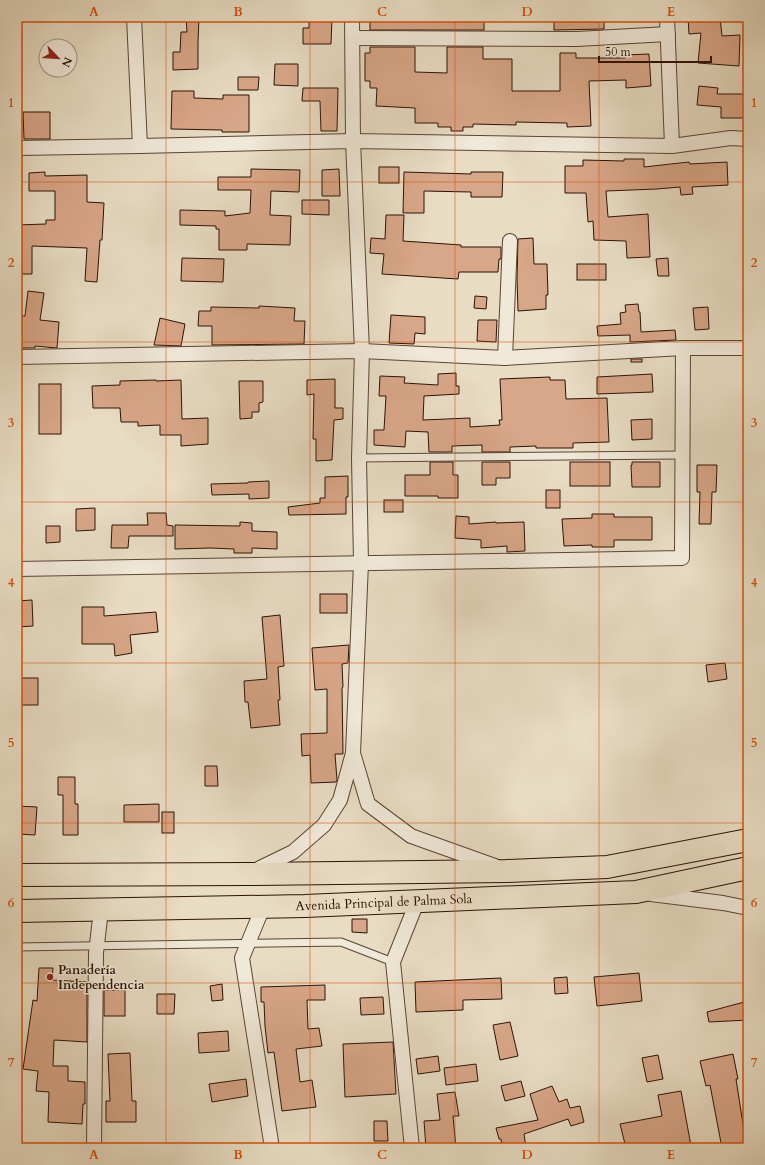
<svg xmlns="http://www.w3.org/2000/svg" width="765" height="1165" viewBox="0 0 765 1165" font-family="Cardo,serif">
  <style>
    .building { fill: #d8a688; stroke: #2c1205 }
    .lines { fill: none; stroke-linecap: round; stroke-linejoin: round }
    .lane-casing { stroke: #5b4434; stroke-width: 9 }
    .street-casing { stroke: #5b4434; stroke-width: 16 }
    .highway-casing { stroke: #2c1205; stroke-width: 24 }
    .lane { stroke: #f0e8d8; stroke-width: 7 }
    .street { stroke: #f0e8d8; stroke-width: 14 }
    .highway { stroke: #e8dcc3; stroke-width: 22 }
    .grid { fill: none; stroke: #d5520b; stroke-width: 1; stroke-opacity: 0.55 }
    .poi-dot { fill: #8f2418; stroke: #f0e8d8; stroke-width: 1.5 }
    .labels { text-anchor: middle; dominant-baseline: central; stroke-width: 3; stroke-linejoin: round; paint-order: stroke }
    .street-label { font-size: 13px; fill: #2c1205; stroke: #f0e8d8 }
    .poi-label { font-size: 13px; font-weight: bold; fill: #2c1205; stroke: #f0e8d8; text-anchor: start }
    .neatline { fill: none; stroke: #d5520b; stroke-width: 1.5 }
    .grid-label { font-size: 13px; text-anchor: middle; font-weight: bold; fill: #d5520b }
  </style>
  <rect width="100%" height="100%" fill="#e8dcc3"/>
  <filter id="stains"><feTurbulence type="fractalNoise" baseFrequency=".005" numOctaves="4"/><feColorMatrix values="0 0 0 0 .2 0 0 0 0 .09 0 0 0 0 .02 0 0 0 .5 -.17"/></filter>
  <radialGradient id="worn" r=".72"><stop offset=".6" stop-color="#630" stop-opacity="0"/><stop offset="1" stop-color="#630" stop-opacity=".3"/></radialGradient>
  <g class="building">
    <polygon points="186,17 199,17 198,42 198,69 173,70 173,52 180,52 181,32 187,32"/>
    <polygon points="309,17 332,17 331,44 303,44 303,28 309,28"/>
    <rect x="370" y="17" width="114" height="13"/>
    <polygon points="582,17 604,17 604,29 554,30 554,18 582,18"/>
    <polygon points="688,17 720,17 722,36 740,35 739,66 698,63 701,33 689,34"/>
    <polygon points="370,47 415,47 415,72 447,73 447,47 483,47 483,59 512,59 512,91 560,91 560,53 576,53 576,58 625,58 625,55 649,54 651,86 626,88 626,80 589,81 591,126 567,127 567,123 516,122 516,125 473,124 473,127 463,127 463,131 451,131 451,127 438,127 438,123 415,123 415,108 376,106 377,88 370,88 370,81 365,81 365,53 370,53"/>
    <polygon points="275,64 298,64 298,86 274,85"/>
    <polygon points="238,77 259,77 258,90 238,90"/>
    <polygon points="699,86 718,88 717,94 748,94 748,118 721,118 721,107 697,105"/>
    <polygon points="303,88 338,88 337,131 321,131 320,101 302,101"/>
    <polygon points="172,91 194,91 194,98 223,99 223,95 249,95 249,132 222,132 222,130 171,129"/>
    <polygon points="23,112 50,112 50,139 24,139"/>
    <polygon points="624,159 644,159 644,167 689,162 690,164 727,162 728,185 692,187 693,194 681,195 680,187 657,189 606,191 608,217 648,214 650,257 627,258 626,241 594,240 593,221 588,222 586,193 565,193 565,166 583,166 583,160 624,161"/>
    <rect x="379" y="167" width="20" height="16"/>
    <polygon points="251,169 300,170 299,192 271,191 270,215 291,216 290,245 247,244 247,250 219,250 219,229 216,229 216,226 180,225 180,210 225,211 225,216 250,213 251,190 218,190 218,177 251,177"/>
    <polygon points="339,169 340,196 322,196 322,170"/>
    <polygon points="45,172 45,176 87,175 87,202 104,203 102,240 100,240 97,282 85,281 87,248 32,246 32,274 17,274 17,225 46,224 46,220 55,220 55,191 29,191 29,173"/>
    <polygon points="404,172 471,174 471,172 503,172 502,197 471,197 471,192 424,191 424,213 403,213"/>
    <polygon points="302,200 329,200 329,215 302,214"/>
    <polygon points="386,215 404,215 403,241 461,245 461,247 501,247 501,259 499,259 498,272 459,272 458,279 382,274 384,254 370,253 371,238 385,239"/>
    <polygon points="533,238 534,264 547,264 548,295 546,295 546,309 518,311 517,278 518,239"/>
    <polygon points="182,258 224,259 223,282 181,281"/>
    <polygon points="668,258 669,276 658,276 656,259"/>
    <rect x="577" y="264" width="29" height="16"/>
    <polygon points="28,291 44,293 40,320 59,322 57,348 35,346 35,348 17,348 17,316 25,316"/>
    <polygon points="475,296 487,297 486,309 474,308"/>
    <polygon points="638,304 639,312 640,312 641,332 675,330 676,340 630,342 630,335 598,336 597,326 621,324 620,313 626,312 625,305"/>
    <polygon points="259,306 295,308 294,321 305,321 304,344 212,345 212,326 198,326 199,311 211,311 211,307 259,308"/>
    <polygon points="708,307 709,329 695,330 693,308"/>
    <polygon points="391,315 425,317 425,334 415,333 414,344 389,343"/>
    <polygon points="160,318 185,324 181,346 154,345"/>
    <polygon points="478,320 497,320 496,342 477,341"/>
    <rect x="631" y="359" width="11" height="3"/>
    <polygon points="456,373 456,386 459,386 459,394 424,396 423,420 470,418 470,427 500,425 499,420 502,420 500,379 550,377 550,380 565,380 566,399 607,398 609,442 573,443 573,448 536,448 536,446 510,447 510,452 482,452 482,445 452,446 452,452 429,452 428,432 406,431 405,447 374,445 374,430 384,430 386,396 379,396 380,376 405,377 404,383 438,385 438,374"/>
    <polygon points="652,374 653,392 597,394 597,377"/>
    <polygon points="335,379 335,408 343,408 343,419 334,420 332,460 316,461 316,439 313,439 314,394 307,395 307,380"/>
    <polygon points="156,380 156,381 181,380 182,419 208,418 208,444 181,446 181,435 160,435 160,425 138,426 138,422 121,422 120,408 93,408 92,386 120,385 120,381"/>
    <polygon points="239,381 263,381 263,402 259,403 259,412 252,412 252,418 240,419"/>
    <rect x="39" y="384" width="22" height="50"/>
    <polygon points="652,419 652,439 632,440 631,420"/>
    <polygon points="430,462 453,462 453,475 458,475 458,498 438,498 438,496 405,496 405,475 430,475"/>
    <polygon points="482,462 510,462 510,478 496,478 496,485 482,485"/>
    <rect x="570" y="462" width="40" height="24"/>
    <polygon points="632,462 660,462 660,487 632,487 631,465 632,465"/>
    <polygon points="697,465 717,465 716,492 712,492 711,524 699,524 700,492 697,492"/>
    <polygon points="348,476 348,497 346,497 346,514 289,515 288,507 320,503 320,498 325,498 325,477"/>
    <polygon points="269,481 269,498 249,499 249,494 212,495 211,484 248,483 248,482"/>
    <rect x="546" y="490" width="14" height="18"/>
    <rect x="384" y="500" width="19" height="12"/>
    <polygon points="95,508 95,530 76,531 76,509"/>
    <polygon points="147,513 166,513 167,525 173,526 173,536 129,536 128,548 111,548 112,525 148,525"/>
    <polygon points="592,514 614,514 614,517 652,517 652,540 614,540 614,547 592,547 592,545 564,546 562,519 592,518"/>
    <polygon points="456,516 469,517 469,524 496,522 496,523 524,522 525,551 507,552 507,546 481,548 481,540 455,538"/>
    <polygon points="240,522 252,523 252,531 277,532 277,549 252,548 252,553 234,553 234,549 210,548 175,549 175,525 240,526"/>
    <polygon points="46,526 60,526 60,542 46,543"/>
    <rect x="320" y="594" width="27" height="19"/>
    <polygon points="32,600 33,626 17,627 17,601"/>
    <polygon points="82,607 104,607 104,616 156,612 158,632 130,635 132,653 115,656 114,644 82,644"/>
    <polygon points="280,615 284,666 278,667 280,700 278,700 280,725 251,728 248,702 245,702 244,681 267,679 262,617"/>
    <polygon points="349,645 348,663 342,664 343,687 342,688 343,754 335,754 337,780 336,782 311,783 310,755 302,756 301,734 327,733 327,689 315,690 312,648"/>
    <polygon points="725,663 727,679 708,682 706,665"/>
    <rect x="21" y="678" width="17" height="27"/>
    <polygon points="205,766 217,766 218,786 205,786"/>
    <polygon points="58,777 75,777 75,804 78,804 78,835 63,835 63,795 58,795"/>
    <polygon points="159,804 159,822 124,822 124,805"/>
    <polygon points="17,806 37,807 35,835 17,834"/>
    <rect x="162" y="812" width="12" height="21"/>
    <polygon points="352,919 367,919 367,933 352,932"/>
    <polygon points="39,968 53,968 52,980 87,982 87,1042 54,1040 53,1066 68,1066 68,1081 85,1082 85,1104 83,1104 82,1124 48,1122 49,1092 36,1091 38,1071 23,1069 33,1000 37,1001"/>
    <polygon points="639,973 642,1001 597,1006 594,977"/>
    <polygon points="567,977 568,993 555,994 554,978"/>
    <polygon points="501,978 502,999 463,1000 463,1010 416,1012 415,982"/>
    <polygon points="222,984 223,1000 212,1001 210,986"/>
    <polygon points="325,985 325,1000 307,1000 308,1029 319,1028 322,1046 296,1049 300,1082 312,1080 316,1107 282,1111 274,1052 268,1053 265,1026 264,1002 261,1002 261,987"/>
    <rect x="104" y="990" width="21" height="26"/>
    <polygon points="157,994 175,994 174,1014 157,1014"/>
    <polygon points="383,997 384,1014 361,1015 360,998"/>
    <polygon points="748,1001 748,1020 709,1022 707,1012"/>
    <polygon points="510,1022 518,1056 500,1060 493,1025"/>
    <polygon points="228,1031 229,1051 199,1053 198,1033"/>
    <polygon points="393,1042 396,1094 345,1097 343,1044"/>
    <polygon points="130,1053 132,1101 136,1101 136,1122 106,1122 106,1101 110,1101 108,1054"/>
    <polygon points="733,1054 738,1079 736,1079 746,1144 722,1148 710,1085 706,1086 700,1061"/>
    <polygon points="658,1055 663,1079 647,1082 642,1058"/>
    <polygon points="438,1056 440,1071 418,1074 416,1059"/>
    <polygon points="476,1064 478,1081 446,1085 444,1068"/>
    <polygon points="246,1079 248,1096 212,1102 209,1084"/>
    <polygon points="521,1081 525,1096 505,1101 501,1086"/>
    <polygon points="552,1086 559,1102 567,1099 570,1108 580,1106 584,1122 571,1126 568,1119 524,1134 526,1148 502,1148 501,1139 499,1139 496,1128 538,1120 530,1094"/>
    <polygon points="681,1091 691,1146 682,1148 626,1148 620,1124 662,1116 658,1095"/>
    <polygon points="455,1092 459,1116 453,1116 456,1148 426,1148 424,1121 440,1120 437,1094"/>
    <polygon points="374,1121 387,1121 388,1141 374,1141"/>
  </g>
  <g class="lines">
    <defs>
      <g id="lane">
        <polyline points="359,458 682,455"/>
        <polyline points="17,947 341,942 393,962"/>
      </g>
      <g id="street">
        <polyline points="134,17 140,146"/>
        <polyline points="667,17 672,146"/>
        <polyline points="353,38 577,39 668,34"/>
        <polyline points="17,148 140,146 353,141 672,146 731,138 748,139"/>
        <polyline points="17,357 362,351 505,358 683,348 748,348"/>
        <polyline points="505,358 510,241"/>
        <polyline points="17,569 682,558 683,348"/>
        <polyline points="353,753 368,804 411,836 495,866"/>
        <polyline points="254,871 293,852 324,825 340,800 353,753 361,563 359,458 362,351 353,141 352,17"/>
        <polyline points="651,894 723,903 748,908"/>
        <polyline points="263,907 242,958 272,1148"/>
        <polyline points="94,1148 96,953 101,910"/>
        <polyline points="412,1148 393,962 417,902"/>
      </g>
      <g id="highway">
        <polyline points="17,875 247,874 506,871 607,867 748,840"/>
        <path id="s1" d="M17,911L305,906L636,892L748,868"/>
      </g>
    </defs>
    <use href="#lane" class="lane-casing"/>
    <use href="#street" class="street-casing"/>
    <use href="#highway" class="highway-casing"/>
    <use href="#lane" class="lane"/>
    <use href="#street" class="street"/>
    <use href="#highway" class="highway"/>
  </g>
  <path class="grid" d="M166,17V1148M310,17V1148M455,17V1148M599,17V1148M17,182H748M17,342H748M17,502H748M17,663H748M17,823H748M17,983H748"/>
  <circle class="poi-dot" cx="50" cy="977" r="4"/>
  <g class="labels">
    <g class="street-label">
      <text stroke="none"><textPath href="#s1" startOffset="367">Avenida Principal de Palma Sola</textPath></text>
    </g>
    <g class="poi-label">
      <text x="58" y="970">Panadería<tspan x="58" dy="15">Independencia</tspan></text>
    </g>
  </g>
  <rect width="765" height="1165" fill="none" stroke="#e8dcc3" stroke-width="44"/>
  <g transform="translate(58 58) rotate(115)"><circle r="19" fill="#f0e8d8" stroke="#a29284"/>
  <path d="M0-3L7 15L0 10L-7 15Z" fill="#8f2418"/>
  <text y="-6" font-size="11" font-weight="bold" text-anchor="middle" fill="#2c1205">N</text>
  </g>
  <path d="M599 56v6h112v-6" fill="none" stroke="#2c1205" stroke-width="2"/>
  <text x="605" y="56" font-size="12" fill="#2c1205" stroke="#f0e8d8" stroke-width="3" paint-order="stroke">50 m</text>
  <rect x="22" y="22" width="721" height="1121" class="neatline"/>
  <g class="grid-label">
    <text x="94" y="16">A</text>
    <text x="238" y="16">B</text>
    <text x="382" y="16">C</text>
    <text x="527" y="16">D</text>
    <text x="671" y="16">E</text>
    <text x="11" y="107">1</text>
    <text x="754" y="107">1</text>
    <text x="11" y="267">2</text>
    <text x="754" y="267">2</text>
    <text x="11" y="427">3</text>
    <text x="754" y="427">3</text>
    <text x="11" y="587">4</text>
    <text x="754" y="587">4</text>
    <text x="11" y="747">5</text>
    <text x="754" y="747">5</text>
    <text x="11" y="907">6</text>
    <text x="754" y="907">6</text>
    <text x="11" y="1067">7</text>
    <text x="754" y="1067">7</text>
    <text x="94" y="1159">A</text>
    <text x="238" y="1159">B</text>
    <text x="382" y="1159">C</text>
    <text x="527" y="1159">D</text>
    <text x="671" y="1159">E</text>
  </g>
  <rect width="100%" height="100%" filter="url(#stains)"/>
  <rect width="100%" height="100%" fill="url(#worn)"/>
</svg>
